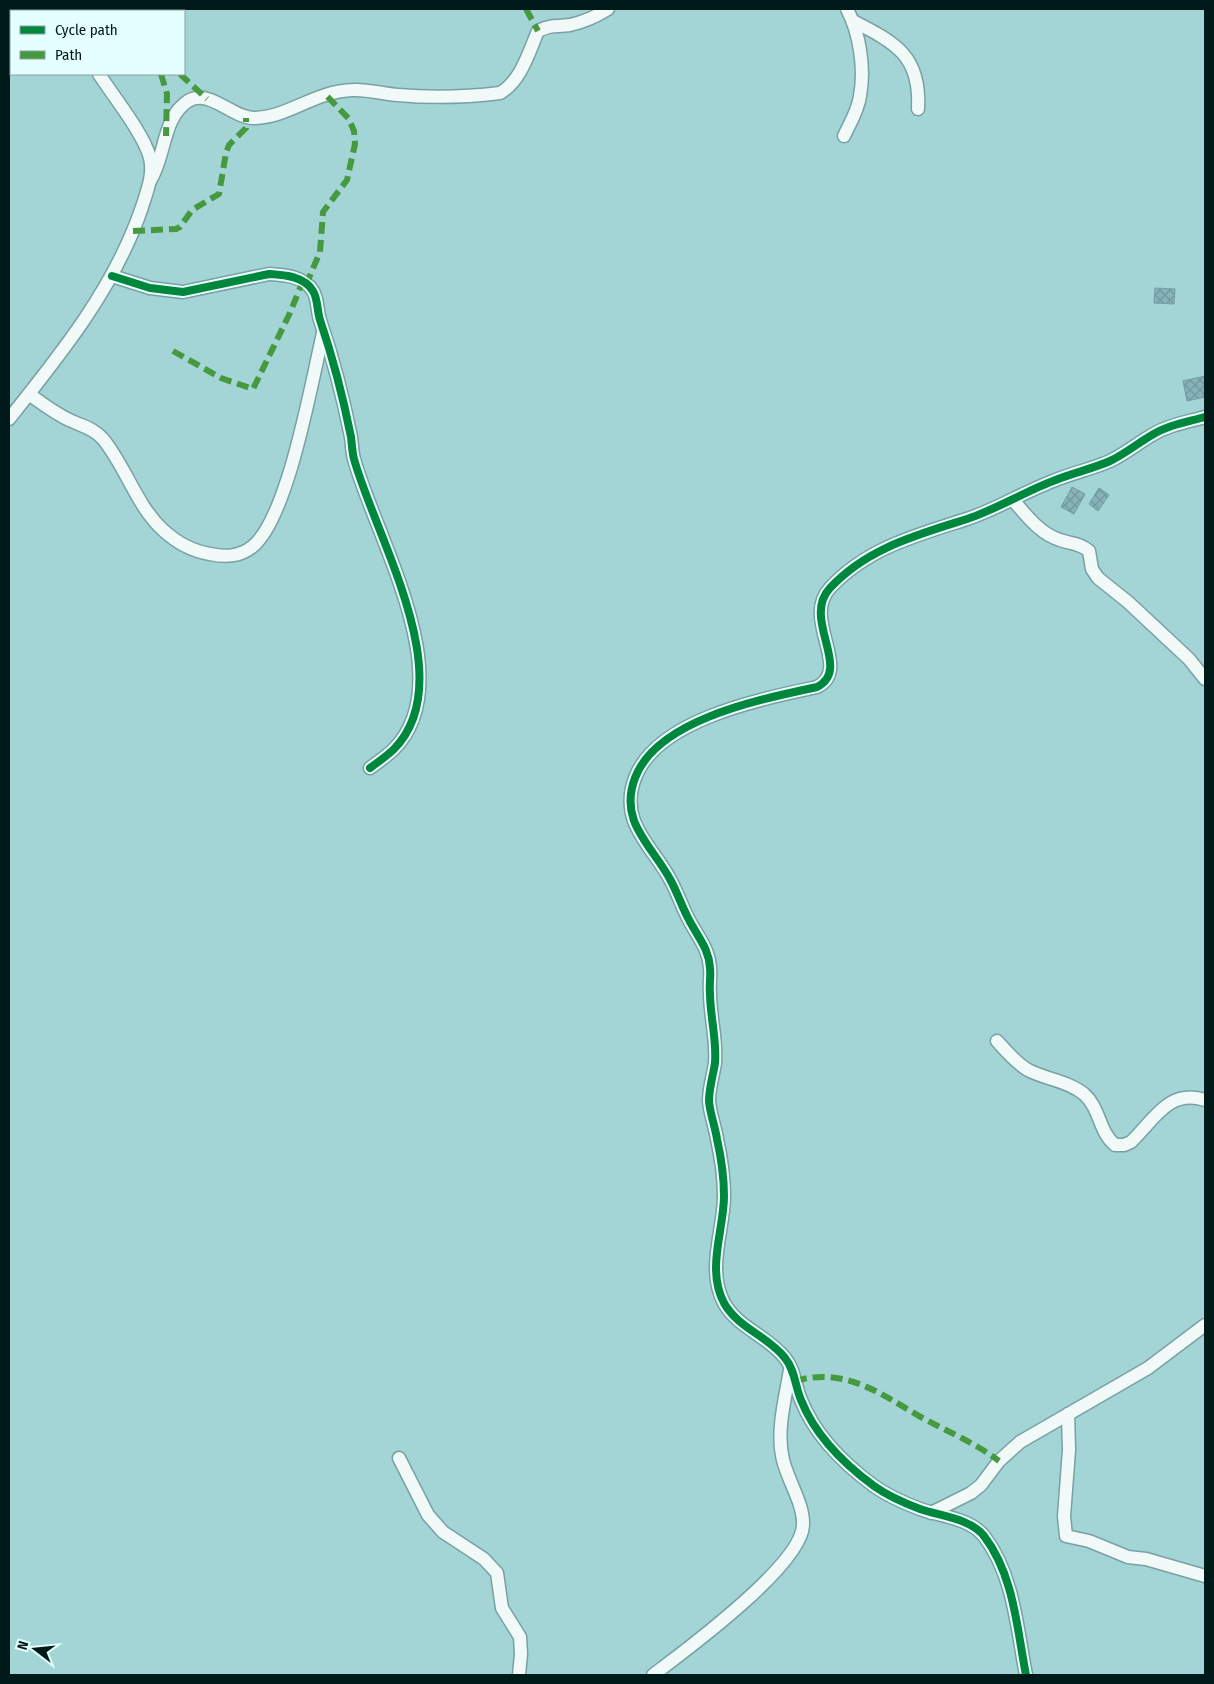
<svg xmlns="http://www.w3.org/2000/svg" width="1214" height="1684" viewBox="0 0 1214 1684" font-family="'Fira Sans Condensed',sans-serif">
  <style>
    .building { fill: url(#building-cross-hatch); stroke: #759ca1 }
    .lines { fill: none; stroke-linecap: round; stroke-linejoin: round }
    .street-casing { stroke: #79a1a2; stroke-width: 15 }
    .street { stroke: #f1f9f9; stroke-width: 12 }
    .quiet { stroke: #46993e; stroke-width: 6; stroke-dasharray: 12 6; stroke-linecap: butt }
    .cycleway-casing { stroke: #e5ffff; stroke-width: 11 }
    .cycleway { stroke: #00873e; stroke-width: 8 }
  </style>
  <defs>
    <pattern id="building-cross-hatch" width="8" height="8" patternUnits="userSpaceOnUse" patternTransform="scale(1.25)"><rect width="8" height="8" fill="#85b3b9"/><path d="M0 0l8 8M0 8l8-8" fill="none" stroke="#71999e"/></pattern>
  </defs>
  <rect width="100%" height="100%" fill="#a3d5d6"/>
  <g class="building">
    <polygon points="1155,288 1175,289 1174,304 1154,303"/>
    <polygon points="1205,376 1205,397 1187,401 1183,381"/>
    <polygon points="1072,487 1085,494 1074,514 1061,507"/>
    <polygon points="1099,488 1109,495 1098,511 1089,504"/>
  </g>
  <g class="lines">
    <defs>
      <g id="street">
        <polyline points="53,9 55,11"/>
        <path d="M853,21C896,43 921,56 918,109"/>
        <path d="M844,136C850,123 858,111 860,96C865,69 860,34 847,9"/>
        <path d="M150,181C166,156 162,118 188,101C210,88 233,119 255,118C289,117 315,91 353,90C367,89 383,94 398,95C431,98 467,97 500,93C521,81 529,52 538,31C552,24 556,27 570,25C583,22 597,16 608,9"/>
        <path d="M112,276L150,288L183,292L269,274C284,275 304,276 313,291C318,299 317,311 320,320C333,358 343,397 351,437C352,444 352,452 354,459C375,536 462,680 394,749C387,756 378,762 370,768"/>
        <path d="M29,394C43,404 58,416 74,422C85,427 94,429 103,439C126,467 136,505 163,530C176,542 192,551 210,554C225,557 239,557 252,547C288,519 312,380 323,333"/>
        <path d="M9,419C61,354 115,287 142,207C147,191 154,175 150,158C144,134 113,96 99,74"/>
        <path d="M1013,500C1026,515 1040,534 1060,540C1071,544 1080,543 1089,551L1092,569L1098,578L1128,602L1189,659L1205,679"/>
        <path d="M997,1041C1006,1051 1016,1063 1028,1070C1045,1079 1068,1081 1084,1094C1100,1108 1099,1132 1115,1145H1124L1131,1142C1154,1120 1169,1088 1205,1100"/>
        <polyline points="1068,1414 1069,1450 1064,1516 1066,1536 1089,1541 1128,1557 1146,1559 1205,1576"/>
        <polyline points="399,1458 428,1515 443,1532 484,1559 497,1573 502,1608 520,1637 521,1654 519,1675"/>
        <polyline points="931,1513 971,1493 981,1485 999,1461 1020,1442 1148,1368 1205,1325"/>
        <path d="M653,1675C686,1650 802,1565 803,1525C804,1504 788,1481 783,1460C776,1432 785,1399 790,1370"/>
        <path d="M1026,1675C1017,1629 1014,1575 984,1536C970,1518 939,1516 920,1509C904,1503 888,1496 874,1486C844,1464 815,1435 801,1400C795,1386 795,1370 785,1358C768,1336 738,1328 724,1303C706,1269 724,1230 724,1196C724,1176 721,1157 717,1139C715,1126 710,1114 709,1101C709,1088 713,1076 715,1063C717,1040 710,1016 710,993C709,985 711,976 710,968C709,951 701,941 693,927C684,913 679,896 671,881C653,846 618,823 635,778C657,719 762,699 817,687C853,669 801,619 830,588C867,548 917,535 967,519C997,509 1024,492 1053,481C1072,473 1092,469 1110,461C1125,454 1138,443 1152,435C1168,425 1187,422 1205,417"/>
      </g>
    </defs>
    <use href="#street" class="street-casing"/>
    <use href="#street" class="street"/>
    <g class="quiet">
      <polyline points="526,9 538,31"/>
      <polyline points="161,74 167,94 166,136"/>
      <polyline points="180,74 207,99"/>
      <polyline points="133,231 176,229 180,227 192,210 219,194 226,153 229,145 246,128 246,118"/>
      <polyline points="306,285 320,252 323,212 347,180 355,144 354,131 349,119 325,94"/>
      <polyline points="173,351 221,378 253,389 289,315 303,281"/>
      <path d="M795,1381C844,1367 878,1392 919,1416C946,1431 974,1442 999,1461"/>
    </g>
    <defs>
      <g id="cycleway">
        <path d="M112,276L150,288L183,292L269,274C284,275 304,276 313,291C318,299 317,311 320,320C333,358 343,397 351,437C352,444 352,452 354,459C375,536 462,680 394,749C387,756 378,762 370,768"/>
        <path d="M1026,1675C1017,1629 1014,1575 984,1536C970,1518 939,1516 920,1509C904,1503 888,1496 874,1486C844,1464 815,1435 801,1400C795,1386 795,1370 785,1358C768,1336 738,1328 724,1303C706,1269 724,1230 724,1196C724,1176 721,1157 717,1139C715,1126 710,1114 709,1101C709,1088 713,1076 715,1063C717,1040 710,1016 710,993C709,985 711,976 710,968C709,951 701,941 693,927C684,913 679,896 671,881C653,846 618,823 635,778C657,719 762,699 817,687C853,669 801,619 830,588C867,548 917,535 967,519C997,509 1024,492 1053,481C1072,473 1092,469 1110,461C1125,454 1138,443 1152,435C1168,425 1187,422 1205,417"/>
      </g>
    </defs>
    <use href="#cycleway" class="cycleway-casing"/>
    <use href="#cycleway" class="cycleway"/>
  </g>
  <rect width="1214" height="1684" fill="none" stroke="#001a1a" stroke-width="20"/>
  <rect x="10" y="10" width="175" height="65" fill="#e5ffff" stroke="#89a3a3"/>
  <rect x="20" y="26" width="25" height="8" fill="#00873e" stroke="#89a3a3"/>
  <text x="55" y="35" font-size="15" fill="#001a1a">Cycle path</text>
  <rect x="20" y="51" width="25" height="8" fill="#46993e" stroke="#89a3a3"/>
  <text x="55" y="60" font-size="15" fill="#001a1a">Path</text>
  <g transform="translate(35 1649) rotate(286)" stroke="#e5ffff" stroke-width="4" paint-order="stroke">
  <path d="M0-4L9 19L0 12L-9 19Z" fill="#001a1a"/>
  <text y="-8" font-size="14" font-weight="bold" text-anchor="middle" fill="#001a1a">N</text>
  </g>
</svg>
